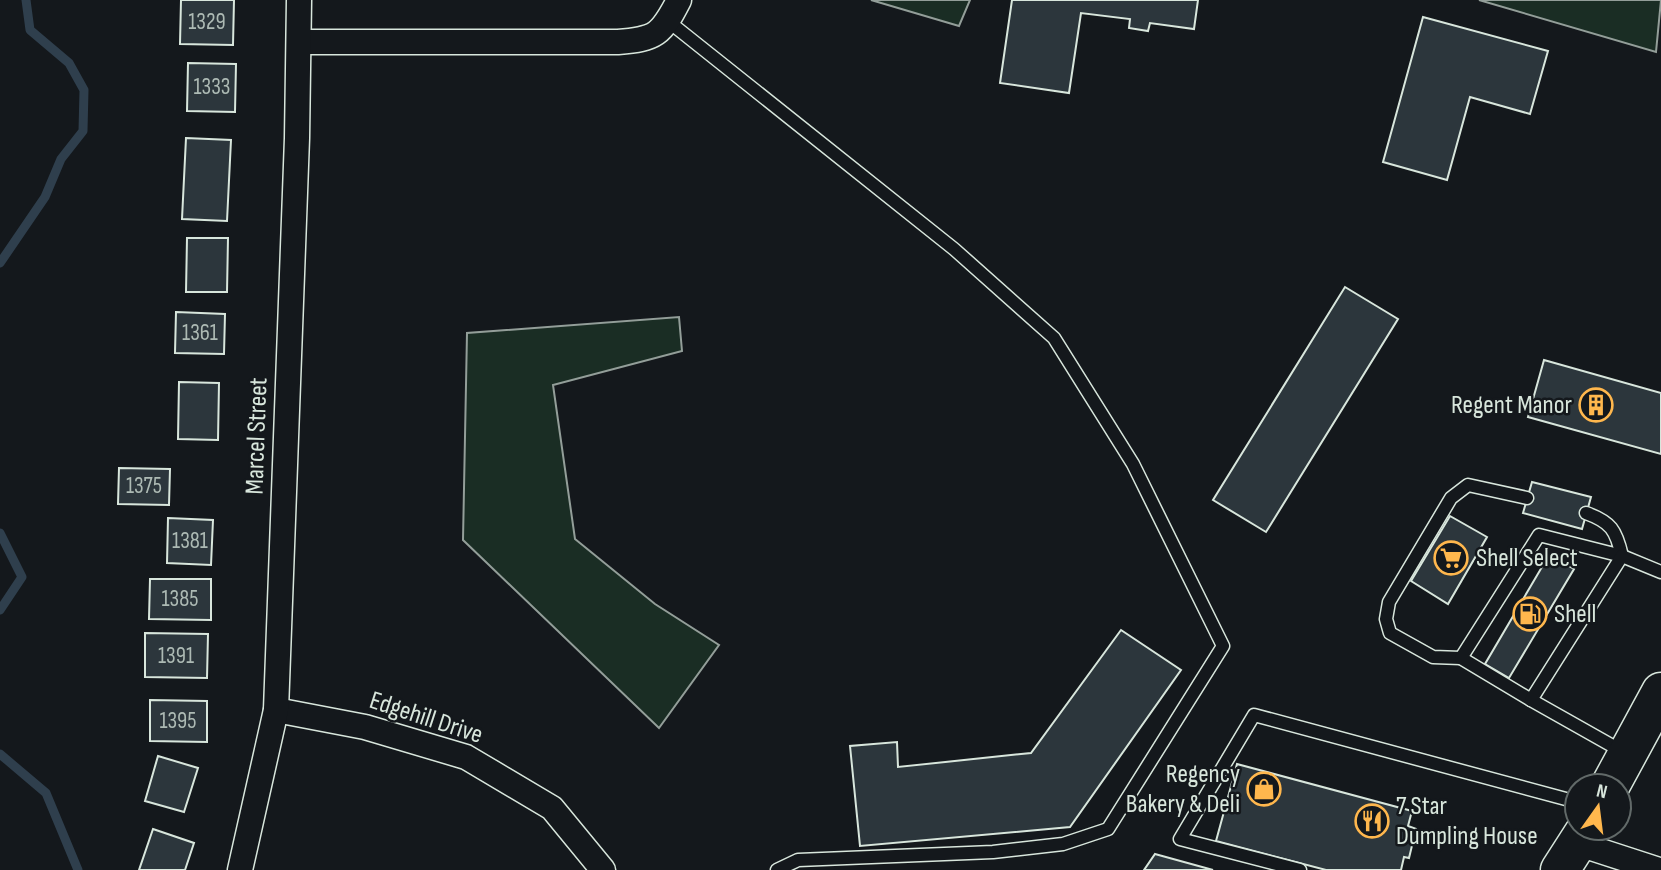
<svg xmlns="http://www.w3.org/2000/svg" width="1661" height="870" viewBox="0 0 1661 870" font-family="'Sofia Sans Condensed',sans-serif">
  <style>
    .green { fill: #1a2d24; stroke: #939e99; stroke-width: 2 }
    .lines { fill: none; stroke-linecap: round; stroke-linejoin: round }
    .stream { stroke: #2f3f4d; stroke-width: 9 }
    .building { fill: #2c363c; stroke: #d8e6dc; stroke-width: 2 }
    .lane-casing { stroke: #d8e6dc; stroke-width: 15 }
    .street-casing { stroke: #d8e6dc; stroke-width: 27 }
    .primary-casing { stroke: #d8e6dc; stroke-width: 41 }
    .lane { stroke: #14181c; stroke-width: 12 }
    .street { stroke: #14181c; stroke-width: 24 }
    .primary { stroke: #14181c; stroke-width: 38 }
    .labels { text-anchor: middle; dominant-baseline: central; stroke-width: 5; stroke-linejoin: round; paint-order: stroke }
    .number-label { font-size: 23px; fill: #adbab4 }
    .poi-label { font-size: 26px; fill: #d8e6dc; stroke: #14181c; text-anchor: start }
    .street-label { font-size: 26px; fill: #d8e6dc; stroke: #14181c }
  </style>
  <rect width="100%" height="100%" fill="#14181c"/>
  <g class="green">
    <polygon points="871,0 970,0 959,26"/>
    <polygon points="1479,0 1661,0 1656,52"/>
    <polygon points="679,317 682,351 553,385 575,539 655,604 719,645 659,728 463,540 467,333"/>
  </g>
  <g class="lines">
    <g class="stream">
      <polyline points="0,263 45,197 61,159 83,131 84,90 69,63 30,30 26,0"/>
      <polyline points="0,533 22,577 0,610"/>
      <polyline points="0,754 46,793 78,870"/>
    </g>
  </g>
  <g class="building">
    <polygon points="181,0 234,0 233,45 180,44"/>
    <polygon points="1012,0 1198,0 1194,29 1150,23 1148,31 1129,28 1130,19 1081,13 1069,93 1000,83"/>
    <polygon points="1423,17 1548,51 1530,114 1470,97 1447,180 1383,162"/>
    <polygon points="188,63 236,64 235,112 187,111"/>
    <polygon points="186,138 231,140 227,221 182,219"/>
    <polygon points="187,238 228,238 227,292 186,292"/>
    <polygon points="1345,287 1398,319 1266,532 1213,500"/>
    <polygon points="176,312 225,314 224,354 175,353"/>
    <polygon points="1544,360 1661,393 1661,454 1528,417"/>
    <polygon points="179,382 219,383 218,440 178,439"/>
    <polygon points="119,468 170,469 169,505 118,504"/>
    <polygon points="1532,482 1591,497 1582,529 1523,513"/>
    <polygon points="1450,516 1487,537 1448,604 1411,581"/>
    <polygon points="168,518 213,520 211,565 167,563"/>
    <polygon points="1549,555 1574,569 1509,678 1485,664"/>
    <polygon points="150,579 211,579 211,620 149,619"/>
    <polygon points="1121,630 1181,670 1070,827 860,846 850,746 897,742 898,767 1031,753"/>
    <polygon points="145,633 208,634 207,678 145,677"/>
    <polygon points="150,700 207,701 207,742 150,741"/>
    <polygon points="158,756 198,768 184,812 145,801"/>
    <polygon points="1237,764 1412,811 1408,826 1416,829 1409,858 1404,857 1401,870 1326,870 1216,841"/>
    <polygon points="153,829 194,843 185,870 139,870"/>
    <polygon points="1155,854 1213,870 1144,870"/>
  </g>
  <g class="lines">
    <defs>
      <g id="lane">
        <polyline points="668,21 954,249 1054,338 1133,464 1223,646 1108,829 1063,844 993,852 798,860 777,870"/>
        <polyline points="1461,658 1433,657 1390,633 1386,619 1389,602 1451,498 1468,485 1527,498"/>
        <path d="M1531,700L1461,658L1539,535L1622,556C1616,530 1611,522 1586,513"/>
        <polyline points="1625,753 1531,700 1622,556 1661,572"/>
        <polyline points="1300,870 1180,839 1254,715 1577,802"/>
      </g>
      <g id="street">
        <path d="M299,42H618C656,39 661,35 679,0"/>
        <polyline points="276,710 365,727 466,757 552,808 603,870"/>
        <polyline points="1579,844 1659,870"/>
        <polyline points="240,870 276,710 297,138 299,0"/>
      </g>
      <g id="primary">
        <polyline points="1610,786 1661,692"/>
        <polyline points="1560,870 1587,828"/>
      </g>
    </defs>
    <use href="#lane" class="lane-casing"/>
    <use href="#street" class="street-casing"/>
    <use href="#primary" class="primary-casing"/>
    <use href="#lane" class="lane"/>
    <use href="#street" class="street"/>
    <use href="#primary" class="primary"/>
  </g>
  <defs>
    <symbol id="building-ring" viewBox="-11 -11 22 22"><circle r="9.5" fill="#14181c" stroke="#ffb74d" stroke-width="1.5"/><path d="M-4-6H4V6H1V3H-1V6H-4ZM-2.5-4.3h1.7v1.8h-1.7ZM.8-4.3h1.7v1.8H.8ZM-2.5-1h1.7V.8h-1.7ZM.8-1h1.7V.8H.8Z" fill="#ffb74d"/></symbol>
    <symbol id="supermarket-ring" viewBox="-11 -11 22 22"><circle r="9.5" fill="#14181c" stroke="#ffb74d" stroke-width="1.5"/><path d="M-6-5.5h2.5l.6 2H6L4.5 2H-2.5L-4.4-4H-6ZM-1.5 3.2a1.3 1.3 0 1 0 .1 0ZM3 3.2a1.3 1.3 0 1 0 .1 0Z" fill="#ffb74d"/></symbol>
    <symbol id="fuel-ring" viewBox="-11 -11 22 22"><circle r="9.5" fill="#14181c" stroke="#ffb74d" stroke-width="1.5"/><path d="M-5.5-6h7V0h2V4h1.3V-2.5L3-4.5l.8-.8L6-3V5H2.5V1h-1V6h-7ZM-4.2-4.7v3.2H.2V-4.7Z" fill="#ffb74d"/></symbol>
    <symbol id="shop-ring" viewBox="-11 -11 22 22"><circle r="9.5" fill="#14181c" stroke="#ffb74d" stroke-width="1.5"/><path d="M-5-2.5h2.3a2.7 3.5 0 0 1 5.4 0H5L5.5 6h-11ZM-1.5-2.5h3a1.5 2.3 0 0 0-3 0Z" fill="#ffb74d"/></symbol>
    <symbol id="restaurant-ring" viewBox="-11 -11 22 22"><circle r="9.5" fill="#14181c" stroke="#ffb74d" stroke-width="1.5"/><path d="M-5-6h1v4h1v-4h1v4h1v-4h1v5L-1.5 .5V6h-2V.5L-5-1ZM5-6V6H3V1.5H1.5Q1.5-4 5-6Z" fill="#ffb74d"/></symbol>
  </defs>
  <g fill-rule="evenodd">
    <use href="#building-ring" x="1577" y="386" width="38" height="38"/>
    <use href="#supermarket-ring" x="1432" y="539" width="38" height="38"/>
    <use href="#fuel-ring" x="1511" y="595" width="38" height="38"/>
    <use href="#shop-ring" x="1245" y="770" width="38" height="38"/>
    <use href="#restaurant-ring" x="1353" y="802" width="38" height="38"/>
  </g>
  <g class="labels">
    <g class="number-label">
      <text x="207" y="22">1329</text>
      <text x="212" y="87">1333</text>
      <text x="200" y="333">1361</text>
      <text x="144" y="486">1375</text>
      <text x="190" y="541">1381</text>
      <text x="180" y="599">1385</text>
      <text x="176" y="656">1391</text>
      <text x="178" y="721">1395</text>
    </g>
    <g class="poi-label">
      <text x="1572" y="405" text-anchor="end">Regent Manor</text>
      <text x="1476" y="558">Shell Select</text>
      <text x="1554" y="614">Shell</text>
      <text x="1240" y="774" text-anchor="end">Regency<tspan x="1240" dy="30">Bakery &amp; Deli</tspan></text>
      <text x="1396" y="806">7 Star<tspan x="1396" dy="30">Dumpling House</tspan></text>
    </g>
    <g class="street-label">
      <text transform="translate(257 436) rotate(-88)">Marcel Street</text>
      <text transform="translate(426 718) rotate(18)">Edgehill Drive</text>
    </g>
  </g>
  <g transform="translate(1598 807) rotate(14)"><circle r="33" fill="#14181c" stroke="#626a69" stroke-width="2"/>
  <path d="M0-5L12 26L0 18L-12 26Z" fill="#ffb74d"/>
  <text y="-10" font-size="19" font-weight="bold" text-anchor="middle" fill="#d8e6dc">N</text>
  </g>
</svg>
